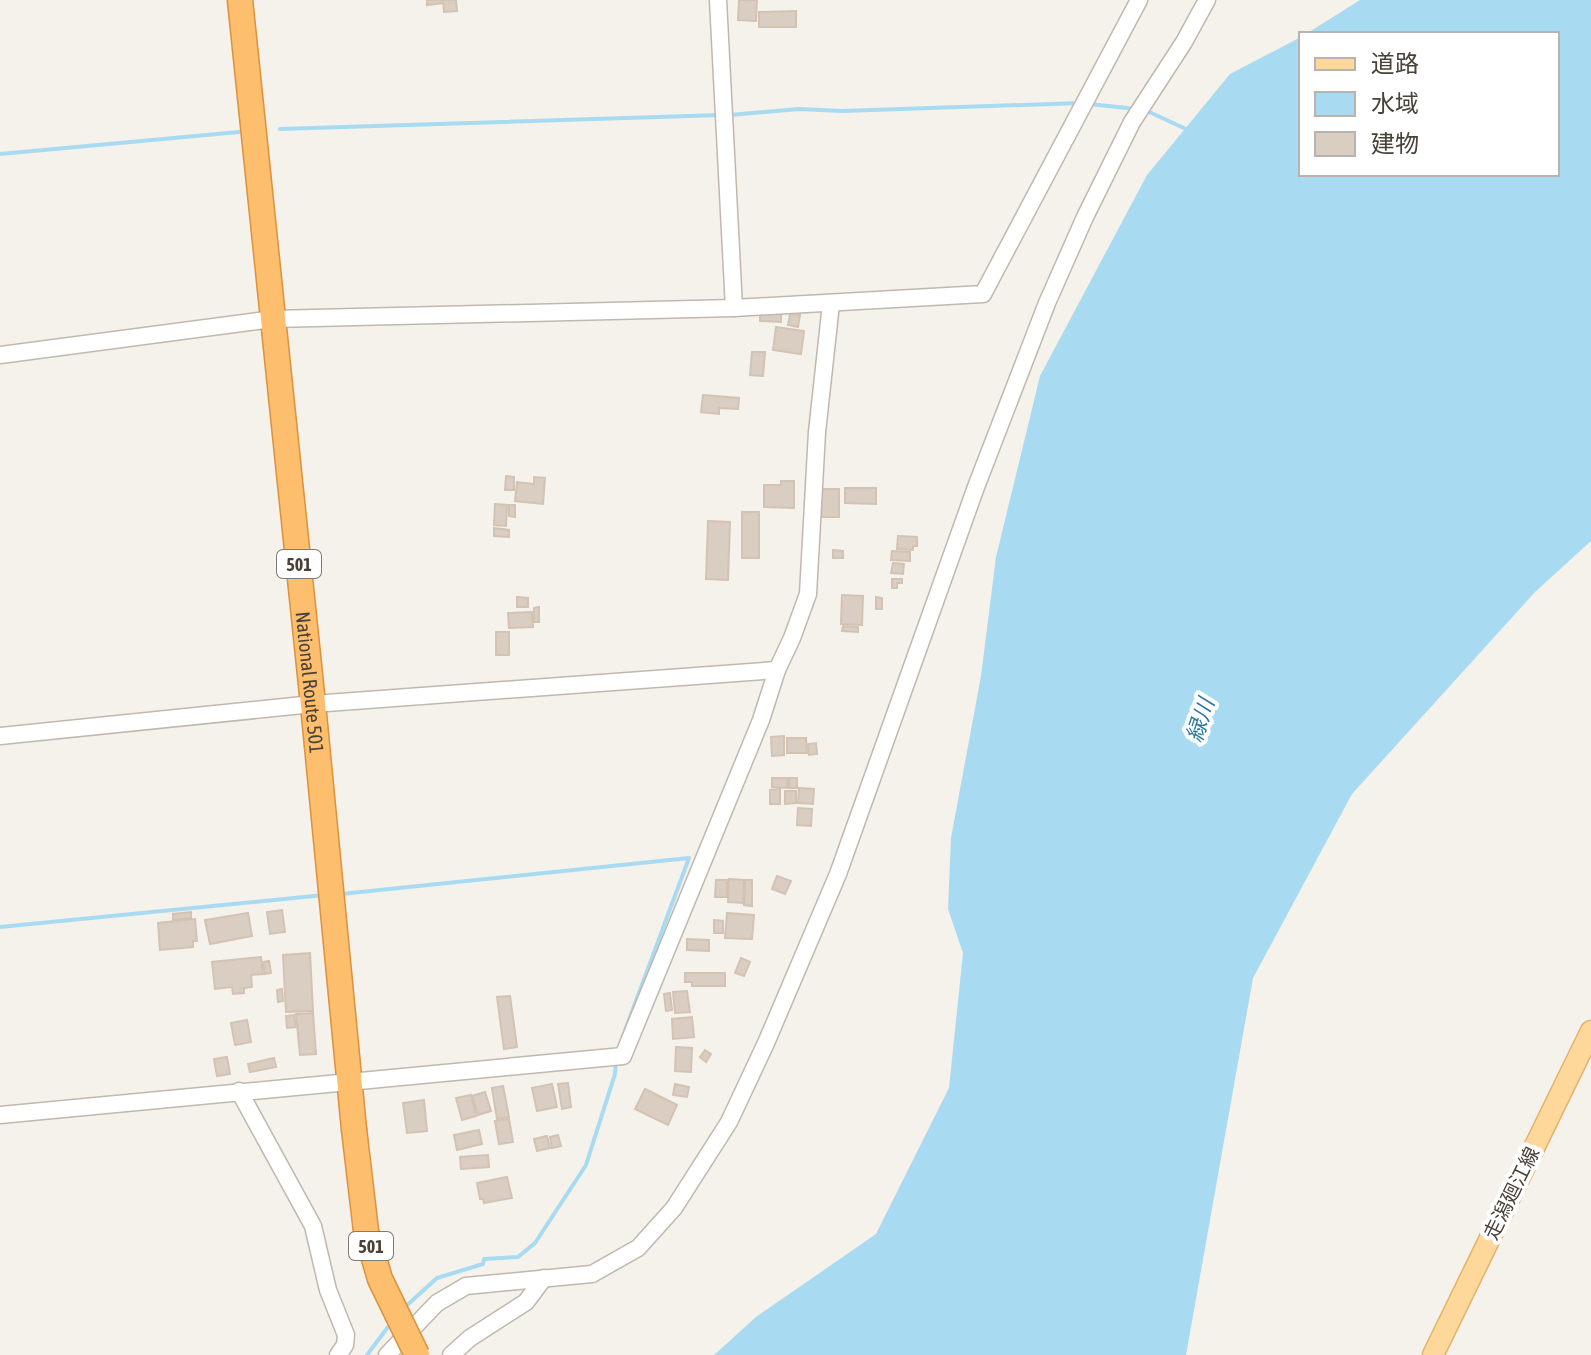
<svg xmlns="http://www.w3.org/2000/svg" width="1591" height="1355" viewBox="0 0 1591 1355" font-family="'Asap Condensed','Noto Sans JP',sans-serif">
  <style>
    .water { fill: #a8dbf1 }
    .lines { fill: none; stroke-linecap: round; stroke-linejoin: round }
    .stream { stroke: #a8dbf1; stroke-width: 4 }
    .building { fill: #dacec3; stroke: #d2c3b3; stroke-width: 2 }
    .minor-casing { stroke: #c1b8ad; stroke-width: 19 }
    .major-casing { stroke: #e4b26a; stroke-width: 23 }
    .highway-casing { stroke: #dd913c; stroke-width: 27 }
    .minor { stroke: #fff; stroke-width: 16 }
    .major { stroke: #fed79b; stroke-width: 20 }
    .highway { stroke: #fdbe6e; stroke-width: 24 }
    .highway-bridge-casing { stroke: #dd913c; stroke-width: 27; stroke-linecap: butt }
    .highway-bridge { stroke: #fdbe6e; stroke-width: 24 }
    .labels { text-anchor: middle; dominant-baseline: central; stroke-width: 8; stroke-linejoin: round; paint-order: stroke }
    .shield { fill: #fff; stroke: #807a74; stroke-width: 2 }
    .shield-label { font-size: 18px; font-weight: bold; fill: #4a4138 }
    .street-label { font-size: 20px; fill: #4a4138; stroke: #fff }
    .water-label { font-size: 22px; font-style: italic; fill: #2b7a9d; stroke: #fff }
  </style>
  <rect width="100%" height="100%" fill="#f5f1eb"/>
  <polygon class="water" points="1360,0 1591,0 1591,541 1535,592 1352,794 1253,978 1186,1355 714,1355 756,1317 876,1234 949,1088 963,953 948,909 951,838 981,676 996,557 1040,376 1147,175 1230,74 1301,37 1301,174 1557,174 1557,34 1306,34"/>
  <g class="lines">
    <g class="stream">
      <polyline points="1089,104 1136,109"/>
      <polyline points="1145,110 1188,130"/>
      <polyline points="730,115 799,109 842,111 1081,103"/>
      <polyline points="280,129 721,115"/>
      <polyline points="0,154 239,132"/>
      <polyline points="341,894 689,858 623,1036"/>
      <polyline points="0,927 324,895"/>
      <polyline points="405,1307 437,1278 483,1264 484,1259 518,1257 535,1243 586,1165 615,1074 616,1060"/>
      <polyline points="367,1355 391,1323"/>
    </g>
  </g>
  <g class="building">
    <polygon points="427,0 443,0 443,3 427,5"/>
    <polygon points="443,0 456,0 457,11 444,12"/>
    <polygon points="739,0 757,0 756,21 738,20"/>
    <polygon points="796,11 796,27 759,27 759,12"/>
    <polygon points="760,311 781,312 781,322 760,321"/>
    <polygon points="790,314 800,315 798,327 788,325"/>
    <polygon points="776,327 804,331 801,354 773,350"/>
    <polygon points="752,352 765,352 763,376 750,375"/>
    <polygon points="703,395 739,398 738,409 719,408 719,414 701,412"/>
    <polygon points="506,476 514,477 514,490 505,490"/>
    <polygon points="534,477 545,478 543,504 515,501 517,482 534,484"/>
    <polygon points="781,481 794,481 794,508 764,507 764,485 781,485"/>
    <polygon points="845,488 876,488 876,504 845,503"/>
    <rect x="820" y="489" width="19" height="28"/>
    <polygon points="495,504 507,505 506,526 494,525"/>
    <polygon points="509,505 515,505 515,517 509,516"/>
    <rect x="742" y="512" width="17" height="46"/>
    <polygon points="708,521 730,522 728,580 706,579"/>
    <polygon points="494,528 509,530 509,537 494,536"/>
    <polygon points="898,536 917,537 917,546 913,546 913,550 897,549"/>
    <polygon points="833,550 843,551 843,558 833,558"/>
    <polygon points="892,551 910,552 910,561 891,560"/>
    <polygon points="893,563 904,564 903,574 891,573"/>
    <polygon points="892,579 902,579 902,583 897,583 897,588 892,588"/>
    <polygon points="842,595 863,596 862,625 841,624"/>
    <polygon points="517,597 528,598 528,607 517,607"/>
    <polygon points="876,597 882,598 882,609 876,609"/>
    <polygon points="539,607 539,622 534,622 534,608"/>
    <polygon points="532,612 533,627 509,628 508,613"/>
    <polygon points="843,626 858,627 858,632 842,631"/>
    <rect x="496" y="632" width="13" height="23"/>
    <polygon points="784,736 784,755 772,756 771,737"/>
    <polygon points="787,738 806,738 807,753 787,753"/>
    <polygon points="816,743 817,754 809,755 808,744"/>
    <polygon points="772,778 788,778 787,788 772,787"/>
    <rect x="789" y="778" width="8" height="10"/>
    <polygon points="799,788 814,789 813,804 798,803"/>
    <polygon points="780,789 780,804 770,804 770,790"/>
    <polygon points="785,791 796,791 796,803 785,804"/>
    <polygon points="798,808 812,809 811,826 797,825"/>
    <polygon points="777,876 791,881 785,894 772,889"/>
    <polygon points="729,879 744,880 743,903 728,902"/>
    <polygon points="716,880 727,880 727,897 715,897"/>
    <polygon points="745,880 752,880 752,906 744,905"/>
    <polygon points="282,910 285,932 270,934 267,912"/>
    <polygon points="191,912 191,918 173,920 173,914"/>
    <polygon points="248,913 252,936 210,944 205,920"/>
    <polygon points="727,913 754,915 752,939 725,938"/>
    <polygon points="195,919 197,941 193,941 193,947 160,950 158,923"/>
    <polygon points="714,920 723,921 723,933 714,933"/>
    <polygon points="687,939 709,940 709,951 687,950"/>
    <polygon points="310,953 313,1011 286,1012 283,955"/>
    <polygon points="261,957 263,974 251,975 252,987 244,988 244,993 233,994 232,987 215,989 212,962"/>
    <polygon points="741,958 750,962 744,976 735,973"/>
    <polygon points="269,961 271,973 265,974 263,962"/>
    <polygon points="685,973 725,973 725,986 692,986 692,982 685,982"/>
    <polygon points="282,989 283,1001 278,1002 277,990"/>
    <polygon points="687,991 690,1012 675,1013 673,992"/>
    <polygon points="670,993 672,1010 666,1011 664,994"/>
    <polygon points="510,996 517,1047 504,1049 497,997"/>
    <polygon points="313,1013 316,1054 300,1055 296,1014"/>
    <polygon points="294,1015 296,1027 287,1028 286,1016"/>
    <polygon points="692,1017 694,1037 673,1039 672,1019"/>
    <polygon points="247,1020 251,1042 235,1045 231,1023"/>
    <polygon points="676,1047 692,1048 691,1072 675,1071"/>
    <polygon points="705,1050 711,1054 706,1062 700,1057"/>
    <polygon points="227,1057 230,1074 217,1076 214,1059"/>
    <polygon points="274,1058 276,1067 250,1072 248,1064"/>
    <polygon points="568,1083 571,1107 562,1109 558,1084"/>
    <polygon points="552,1084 557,1107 537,1111 532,1088"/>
    <polygon points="675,1084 689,1087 687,1097 673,1095"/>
    <polygon points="503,1086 509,1117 497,1119 492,1088"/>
    <polygon points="645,1089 677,1105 668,1125 635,1109"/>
    <polygon points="485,1092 491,1111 478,1115 472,1096"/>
    <polygon points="471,1095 476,1116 462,1120 456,1098"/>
    <polygon points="424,1100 427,1131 407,1133 403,1103"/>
    <polygon points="509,1119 513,1142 499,1144 495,1121"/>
    <polygon points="479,1130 482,1144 457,1150 454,1135"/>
    <polygon points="558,1135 561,1146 552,1148 550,1137"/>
    <polygon points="547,1136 550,1148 537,1151 534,1139"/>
    <polygon points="488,1155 489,1167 461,1169 460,1157"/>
    <polygon points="507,1177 512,1198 484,1203 483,1199 480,1199 477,1183"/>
  </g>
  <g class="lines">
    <defs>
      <g id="minor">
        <polyline points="718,0 734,308"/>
        <polyline points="0,355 273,319 734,308 983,294 1139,0"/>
        <polyline points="0,736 313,704 777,670"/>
        <polyline points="239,1091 313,1226 328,1290 346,1335 345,1345 338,1355"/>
        <polyline points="0,1115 623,1056 761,720 777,670 792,638 808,594 817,432 831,304"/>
        <polyline points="387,1355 437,1303 466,1286 592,1274 638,1248 674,1208 729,1122 766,1043 838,874 976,487 1047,303 1085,217 1132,122 1184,42 1207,0"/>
        <polyline points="451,1355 470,1338 526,1302 544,1278"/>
      </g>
      <polyline id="major" points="1433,1355 1591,1031"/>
      <g id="highway">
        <path id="s1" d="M240,0L313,704L354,1129"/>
      </g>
    </defs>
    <use href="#minor" class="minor-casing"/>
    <use href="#major" class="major-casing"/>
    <use href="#highway" class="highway-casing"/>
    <use href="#minor" class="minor"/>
    <use href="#major" class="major"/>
    <use href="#highway" class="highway"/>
    <defs>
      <polyline id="highway-bridge" points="354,1129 366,1231 380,1279 417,1355"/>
    </defs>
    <use href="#highway-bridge" class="highway-bridge-casing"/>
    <use href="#highway-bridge" class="highway-bridge"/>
  </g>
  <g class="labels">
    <g class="shield">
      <rect x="277" y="550" width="44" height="28" rx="6"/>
      <rect x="349" y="1232" width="44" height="28" rx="6"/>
    </g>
    <g class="shield-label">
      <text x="299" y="564">501</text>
      <text x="371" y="1246">501</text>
    </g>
    <g class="street-label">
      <text stroke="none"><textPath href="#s1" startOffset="686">National Route 501</textPath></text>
      <text transform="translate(1511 1193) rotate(-64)">走潟廻江線</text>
    </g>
    <g class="water-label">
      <text transform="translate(1200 720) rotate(-72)">緑川</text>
    </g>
  </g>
  <rect x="1299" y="32" width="260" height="144" fill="#ffffff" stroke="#b7b3af" stroke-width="2"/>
  <rect x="1315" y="58" width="40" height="12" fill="#fed79b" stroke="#b7b3af" stroke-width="2"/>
  <text x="1371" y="72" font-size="24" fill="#4a4138">道路</text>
  <rect x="1315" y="92" width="40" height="24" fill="#a8dbf1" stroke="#b7b3af" stroke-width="2"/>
  <text x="1371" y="112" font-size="24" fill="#4a4138">水域</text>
  <rect x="1315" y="132" width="40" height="24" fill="#dacec3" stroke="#b7b3af" stroke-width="2"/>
  <text x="1371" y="152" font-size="24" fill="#4a4138">建物</text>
</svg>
